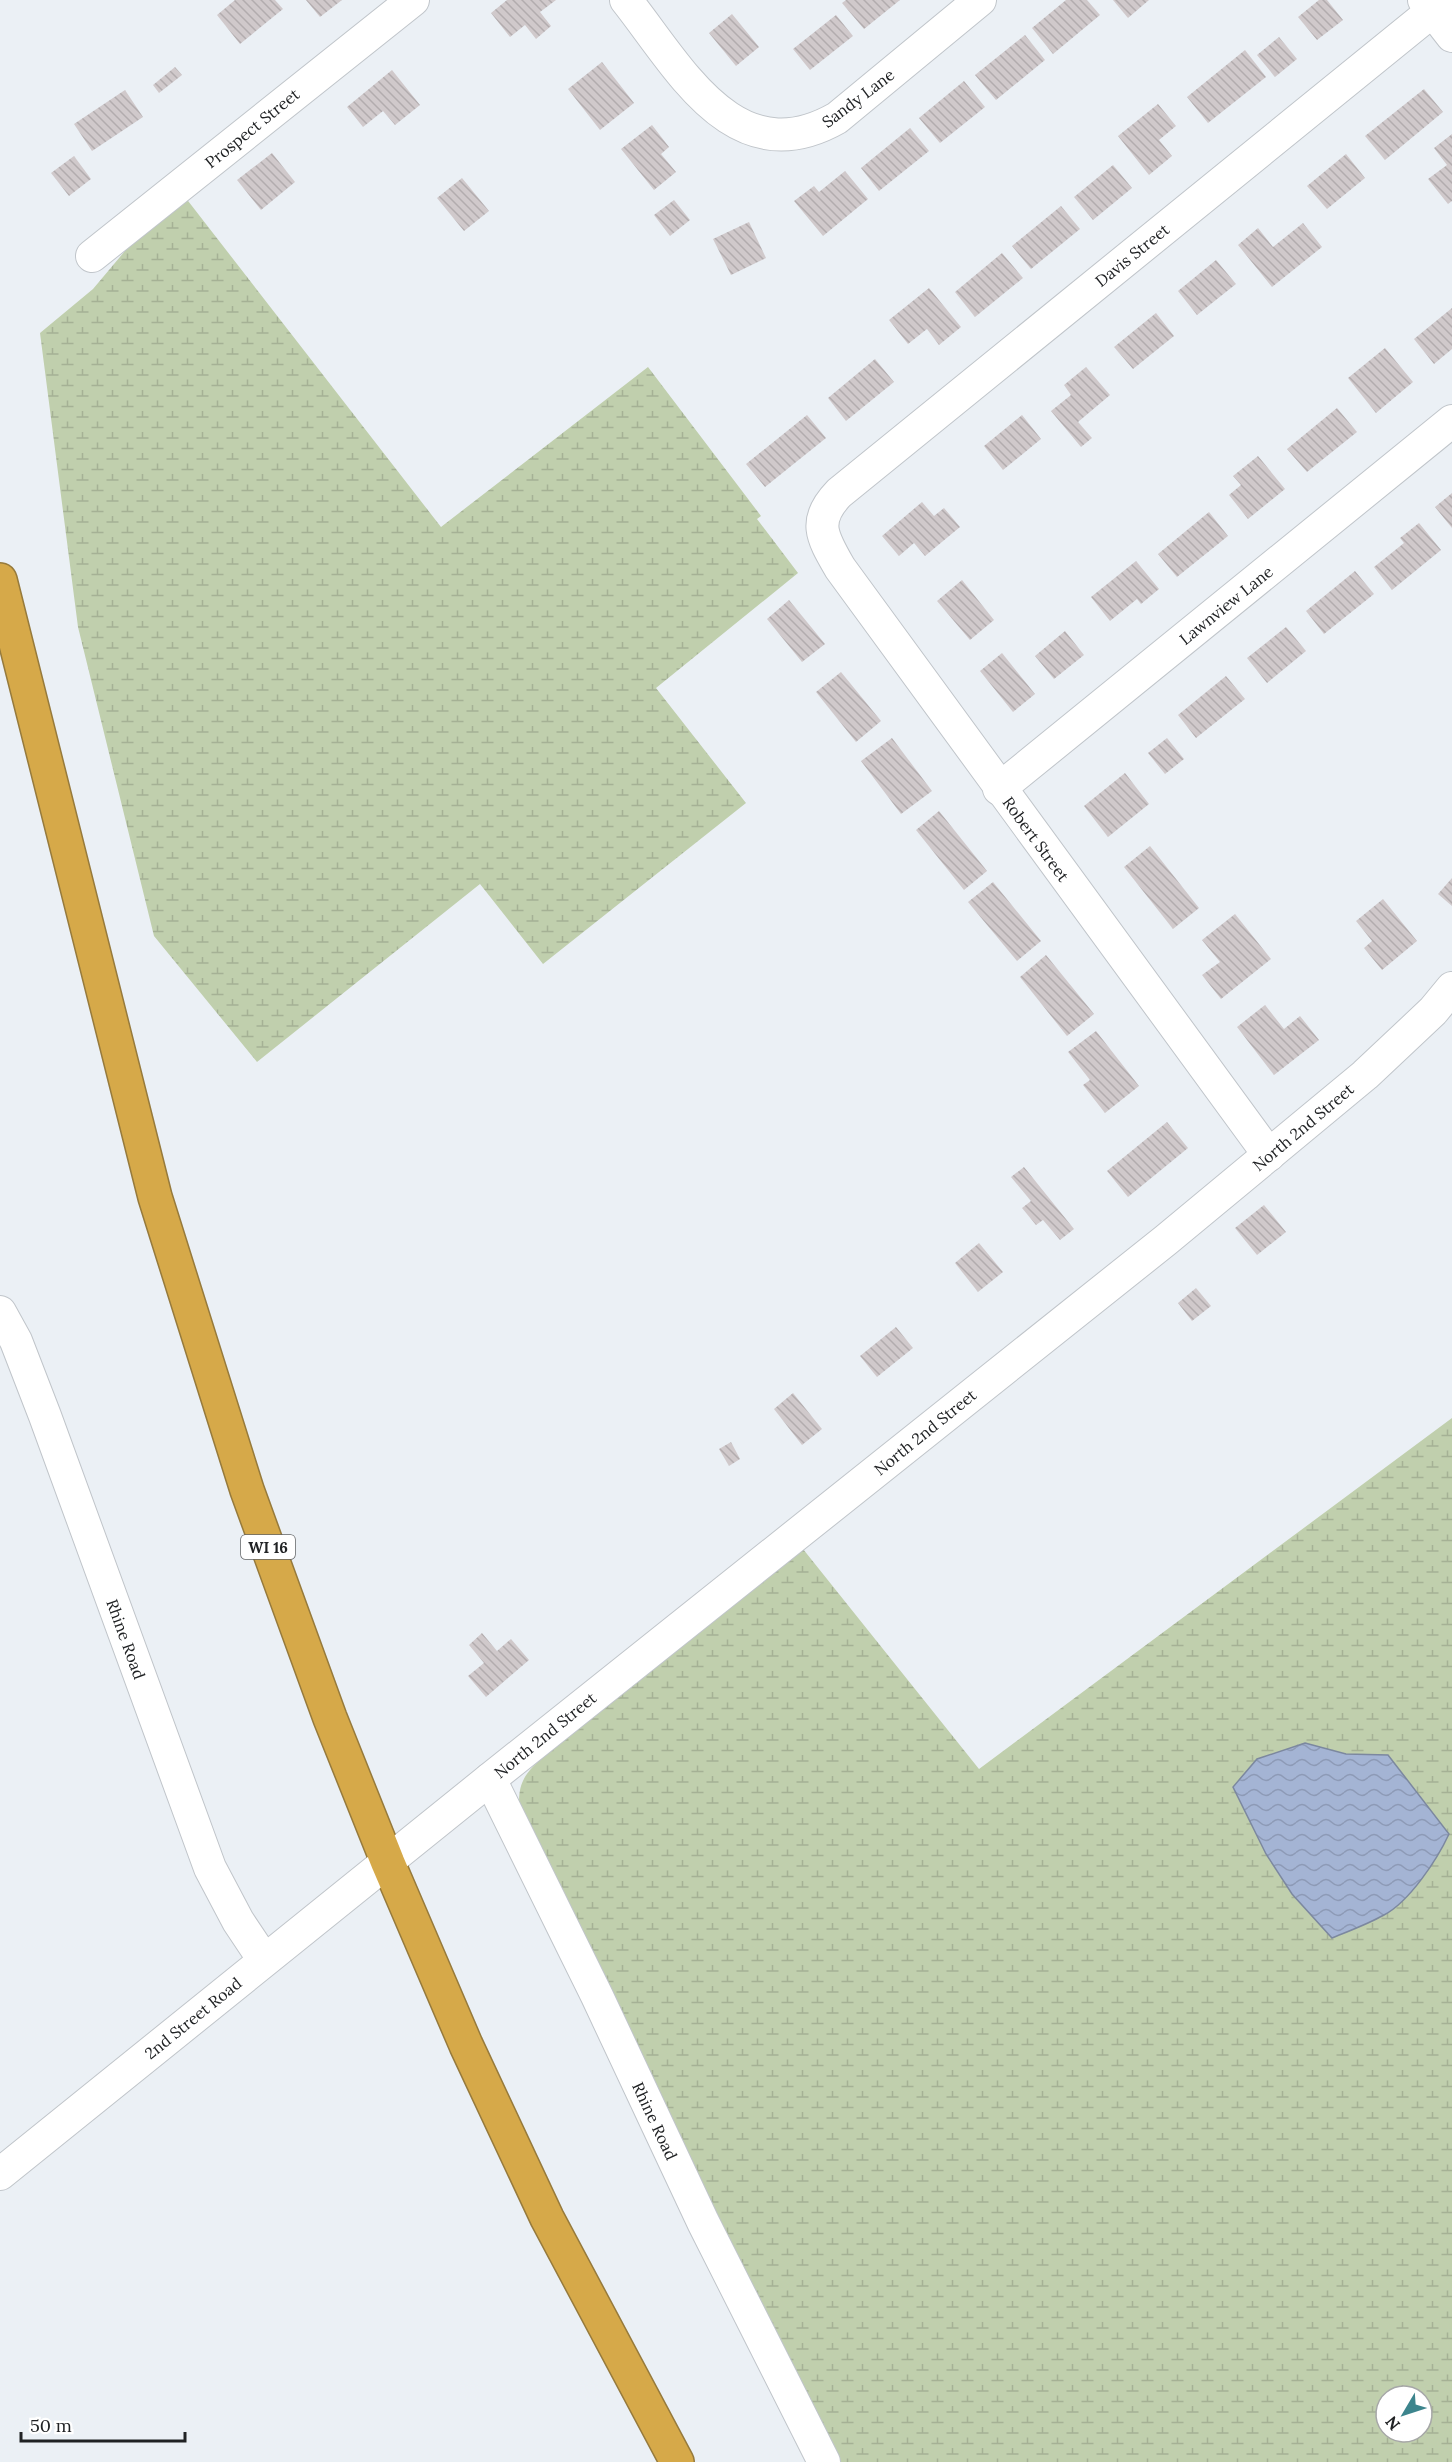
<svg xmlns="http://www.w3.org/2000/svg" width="1452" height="2462" viewBox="0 0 1452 2462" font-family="Lora,serif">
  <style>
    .wetland { fill: url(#wetland-marsh); fill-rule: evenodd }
    .water { fill: url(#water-waves); stroke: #7c889f; stroke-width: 1.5 }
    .building { fill: url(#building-back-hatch) }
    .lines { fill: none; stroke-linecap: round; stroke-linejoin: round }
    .minor-casing { stroke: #c0c5ca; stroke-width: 34 }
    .highway-casing { stroke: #967a3c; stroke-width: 36 }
    .minor { stroke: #fff; stroke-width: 32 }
    .highway { stroke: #d6a949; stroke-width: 33 }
    .labels { text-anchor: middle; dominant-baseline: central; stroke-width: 6; stroke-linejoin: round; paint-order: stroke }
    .shield { fill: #fff; stroke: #636466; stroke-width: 1.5 }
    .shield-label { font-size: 15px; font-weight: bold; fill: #202224 }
    .street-label { font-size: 16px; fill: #202224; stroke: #fff }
  </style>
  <defs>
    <pattern id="wetland-marsh" width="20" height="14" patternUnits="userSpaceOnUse" patternTransform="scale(1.5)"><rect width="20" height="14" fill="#c0cfad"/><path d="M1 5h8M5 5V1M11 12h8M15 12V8" fill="none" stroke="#a5b195"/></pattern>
    <pattern id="water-waves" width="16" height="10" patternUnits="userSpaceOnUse" patternTransform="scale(1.5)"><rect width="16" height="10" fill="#a4b4d4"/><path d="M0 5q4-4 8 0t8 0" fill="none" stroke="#8d9ab6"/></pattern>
    <pattern id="building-back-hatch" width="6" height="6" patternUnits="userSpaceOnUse" patternTransform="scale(1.5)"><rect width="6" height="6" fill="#d0c9cb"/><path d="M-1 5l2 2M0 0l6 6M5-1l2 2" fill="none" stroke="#b2acae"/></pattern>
  </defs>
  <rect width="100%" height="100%" fill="#ebf0f5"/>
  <g class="wetland">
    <polygon points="185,197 441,527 648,367 761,516 757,519 798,573 656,688 746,803 543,964 480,884 257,1062 154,936 78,627 40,333 93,289 130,245"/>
    <path d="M1452,1418V2462H832L520,1815C516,1781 525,1774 548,1752L803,1549L979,1769ZM1386,2396H1422V2432H1386Z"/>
  </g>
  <path class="water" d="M1305,1743L1346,1754L1388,1755L1449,1834C1437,1860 1409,1902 1384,1915C1368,1924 1349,1931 1332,1938L1292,1894L1266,1854L1233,1787L1257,1759Z"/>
  <g class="building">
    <polygon points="235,0 275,0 283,9 240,44 217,15"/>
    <polygon points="306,0 342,0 320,17"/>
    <polygon points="507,0 556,0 540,12 551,26 536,39 525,25 510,37 491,13"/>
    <polygon points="846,0 900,0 864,29 842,3"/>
    <polygon points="1066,0 1087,0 1100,15 1053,54 1032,28"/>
    <polygon points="1113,0 1149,0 1128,18"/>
    <polygon points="1319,0 1327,0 1343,20 1317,40 1298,17"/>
    <polygon points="732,14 759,47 736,66 709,33"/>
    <polygon points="836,15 853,36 810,70 793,49"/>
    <polygon points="1025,35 1045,60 996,100 975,75"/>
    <polygon points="1279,37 1297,59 1275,77 1257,55"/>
    <polygon points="1245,50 1266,77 1208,123 1187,97"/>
    <polygon points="602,62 634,103 600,130 568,89"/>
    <polygon points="175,67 182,75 159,93 153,85"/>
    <polygon points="392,70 420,105 395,125 383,111 363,127 347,107"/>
    <polygon points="964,81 985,107 940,143 919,118"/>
    <polygon points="1424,89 1443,112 1385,160 1365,136"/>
    <polygon points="125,90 143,117 92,151 74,124"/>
    <polygon points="1158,104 1176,126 1159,140 1172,156 1149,175 1118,136"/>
    <polygon points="652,125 669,147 661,154 676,172 654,190 621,149"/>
    <polygon points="910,128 929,151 879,191 861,168"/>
    <polygon points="1452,134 1452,201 1448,204 1428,179 1447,165 1434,148"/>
    <polygon points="272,153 295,182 261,210 237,180"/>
    <polygon points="1346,154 1365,178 1327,209 1307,186"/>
    <polygon points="74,156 91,179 69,196 51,173"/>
    <polygon points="1113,165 1132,188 1093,220 1074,197"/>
    <polygon points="845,171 868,199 823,236 794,201 814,186 819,192"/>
    <polygon points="462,178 489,211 464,231 437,198"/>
    <polygon points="674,200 690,220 670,236 654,215"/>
    <polygon points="1061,206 1080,229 1031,269 1012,246"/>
    <polygon points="749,222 766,258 731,275 713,239"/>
    <polygon points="1303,223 1322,247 1272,287 1238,245 1258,228 1273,247"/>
    <polygon points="1002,253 1023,278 975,317 955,292"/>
    <polygon points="1216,260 1236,284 1197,315 1178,291"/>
    <polygon points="929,288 961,327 939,345 927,329 908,344 889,320"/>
    <polygon points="1452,308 1452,349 1434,364 1414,339"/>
    <polygon points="1156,313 1174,336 1133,369 1114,347"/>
    <polygon points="1385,348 1413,382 1376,413 1348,378"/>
    <polygon points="875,359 894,382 846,421 828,398"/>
    <polygon points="1086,367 1110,395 1078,422 1092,438 1081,447 1051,411 1071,395 1064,385"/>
    <polygon points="1337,408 1357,432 1307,472 1287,449"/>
    <polygon points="807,415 826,438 765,487 746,464"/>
    <polygon points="1022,415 1041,439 1003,470 984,446"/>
    <polygon points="1258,456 1285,489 1248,519 1229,495 1241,485 1233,476"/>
    <polygon points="1452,493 1452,528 1435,507"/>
    <polygon points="922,502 934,516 944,508 960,527 925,556 914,543 899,556 882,536"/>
    <polygon points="1209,512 1228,536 1177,577 1158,554"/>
    <polygon points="1419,523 1441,550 1392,590 1374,567 1404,543 1400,538"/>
    <polygon points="1136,561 1159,589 1141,604 1137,599 1110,621 1091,597"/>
    <polygon points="1355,571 1374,594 1324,634 1306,611"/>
    <polygon points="962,580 994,620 970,640 937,601"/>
    <polygon points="789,600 825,644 802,662 767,619"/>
    <polygon points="1286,627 1306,651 1267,683 1247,658"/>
    <polygon points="1065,631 1084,655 1054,679 1035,656"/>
    <polygon points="1002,653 1035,694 1013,712 980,671"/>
    <polygon points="841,672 881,721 856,742 816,692"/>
    <polygon points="1226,676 1245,699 1196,738 1178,715"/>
    <polygon points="892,738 932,791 901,814 861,761"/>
    <polygon points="1167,738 1184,759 1165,774 1148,753"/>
    <polygon points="1125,773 1149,804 1108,837 1084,806"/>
    <polygon points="939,811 987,871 964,890 916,830"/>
    <polygon points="1150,846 1199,908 1173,929 1124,867"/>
    <polygon points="1452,878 1452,906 1438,894"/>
    <polygon points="993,882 1041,941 1017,961 968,902"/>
    <polygon points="1383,899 1417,941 1382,970 1364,948 1372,941 1356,921"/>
    <polygon points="1235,914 1271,959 1221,999 1202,975 1220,962 1202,940"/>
    <polygon points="1046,955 1094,1014 1067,1036 1020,977"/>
    <polygon points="1265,1005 1284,1029 1300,1016 1319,1040 1274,1075 1237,1027"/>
    <polygon points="1096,1031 1139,1086 1105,1113 1083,1085 1090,1080 1068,1052"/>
    <polygon points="1167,1122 1188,1148 1128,1197 1107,1171"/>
    <polygon points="1024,1167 1074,1229 1060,1240 1043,1220 1036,1225 1022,1208 1031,1201 1011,1177"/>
    <polygon points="1264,1205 1286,1232 1257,1255 1235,1228"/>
    <polygon points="979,1243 1003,1272 978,1292 955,1263"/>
    <polygon points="1196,1288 1211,1306 1192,1321 1178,1303"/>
    <polygon points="896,1327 913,1348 877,1377 860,1356"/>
    <polygon points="793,1393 822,1429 802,1445 774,1409"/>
    <polygon points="731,1442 740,1459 729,1466 719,1449"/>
    <polygon points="482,1633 497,1651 511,1639 529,1660 486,1697 468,1676 484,1663 469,1645"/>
  </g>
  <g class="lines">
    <defs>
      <g id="minor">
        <path d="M626,0C680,68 735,176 837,118L980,0"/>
        <polyline points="1424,0 1452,36"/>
        <polyline points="92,256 413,0"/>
        <polyline points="999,789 1452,421"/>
        <path d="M1269,1155L840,568C822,537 812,521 839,493L1446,0"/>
        <polyline points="0,1312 16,1341 45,1416 210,1868 238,1921 264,1960"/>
        <polyline points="490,1779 597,1996 703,2222 824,2462"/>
        <polyline points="0,2174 490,1779 1166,1240 1365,1075 1433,1011 1452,988"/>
      </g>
      <polyline id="highway" points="0,580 155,1197 247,1490 330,1718 388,1863 466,2045 547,2218 677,2462"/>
    </defs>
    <use href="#minor" class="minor-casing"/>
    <use href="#highway" class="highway-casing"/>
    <use href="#minor" class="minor"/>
    <use href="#highway" class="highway"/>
  </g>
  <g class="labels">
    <rect class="shield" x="241" y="1535" width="54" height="24" rx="4.5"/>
    <g class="shield-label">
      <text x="268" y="1547">WI 16</text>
    </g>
    <g class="street-label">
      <text transform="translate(858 98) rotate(-37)">Sandy Lane</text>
      <text transform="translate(252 128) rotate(-39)">Prospect Street</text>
      <text transform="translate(1132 255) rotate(-39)">Davis Street</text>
      <text transform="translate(1226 605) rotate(-39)">Lawnview Lane</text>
      <text transform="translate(1036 839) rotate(54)">Robert Street</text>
      <text transform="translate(1303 1127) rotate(-40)">North 2nd Street</text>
      <text transform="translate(925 1432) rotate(-39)">North 2nd Street</text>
      <text transform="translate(126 1639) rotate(70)">Rhine Road</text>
      <text transform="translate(545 1735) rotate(-39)">North 2nd Street</text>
      <text transform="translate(193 2018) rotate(-39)">2nd Street Road</text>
      <text transform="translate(655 2121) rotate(65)">Rhine Road</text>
    </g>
  </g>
  <g transform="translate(1404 2414) rotate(231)"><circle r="28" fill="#ffffff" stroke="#a6a7a7" stroke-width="1.5"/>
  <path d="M0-4.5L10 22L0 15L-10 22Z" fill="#3d858d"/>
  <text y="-9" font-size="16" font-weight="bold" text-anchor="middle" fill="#202224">N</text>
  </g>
  <path d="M21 2432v9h164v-9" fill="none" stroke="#202224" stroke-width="3"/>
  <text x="30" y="2432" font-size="18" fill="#202224" stroke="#ffffff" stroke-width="4.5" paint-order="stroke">50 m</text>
</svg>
